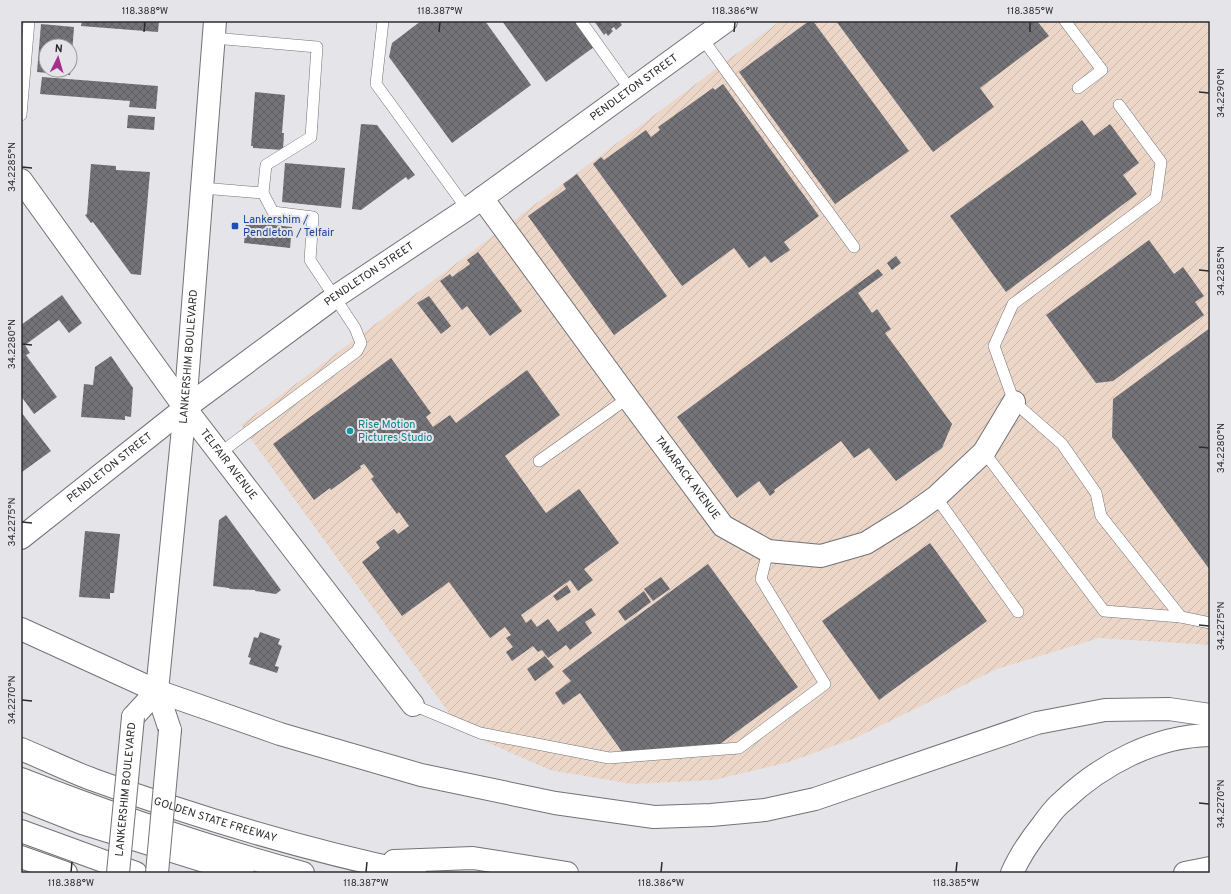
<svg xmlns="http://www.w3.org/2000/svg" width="1231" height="894" viewBox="0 0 1231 894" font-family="Overpass,sans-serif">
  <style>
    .industrial { fill: url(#industrial-furrows) }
    .building { fill: url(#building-cross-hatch) }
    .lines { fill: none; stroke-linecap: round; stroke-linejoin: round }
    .lane-casing { stroke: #737276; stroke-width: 12 }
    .street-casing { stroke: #737276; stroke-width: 24 }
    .primary-casing { stroke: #737276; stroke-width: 24 }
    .highway-casing { stroke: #737276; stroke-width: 24 }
    .lane { stroke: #fff; stroke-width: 11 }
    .street { stroke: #fff; stroke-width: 22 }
    .primary { stroke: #fff; stroke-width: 22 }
    .highway { stroke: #fff; stroke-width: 22 }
    .primary-bridge-casing { stroke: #737276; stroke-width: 24; stroke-linecap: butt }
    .primary-bridge { stroke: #fff; stroke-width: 22 }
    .ticks { fill: none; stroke: #2c2c2e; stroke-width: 1.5 }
    .transit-dot { fill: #1a4fb4; stroke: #e5e4e9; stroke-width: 1.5 }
    .culture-dot { fill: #0f9aa8; stroke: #e5e4e9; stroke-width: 1.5 }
    .labels { text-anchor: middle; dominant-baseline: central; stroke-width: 4; stroke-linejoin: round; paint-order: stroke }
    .street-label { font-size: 11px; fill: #2c2c2e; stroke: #e5e4e9 }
    .transit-label { font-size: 11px; fill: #164399; stroke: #e5e4e9; text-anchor: start }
    .culture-label { font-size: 11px; fill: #0d838f; stroke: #e5e4e9; text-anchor: start }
    .neatline { fill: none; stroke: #2c2c2e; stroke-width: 1.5 }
    .ticks-label { font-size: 10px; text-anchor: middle; fill: #2c2c2e }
  </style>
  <defs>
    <pattern id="industrial-furrows" width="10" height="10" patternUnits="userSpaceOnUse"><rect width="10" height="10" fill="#ebd6c8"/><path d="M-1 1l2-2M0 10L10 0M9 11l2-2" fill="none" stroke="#cab8ac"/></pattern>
    <pattern id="building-cross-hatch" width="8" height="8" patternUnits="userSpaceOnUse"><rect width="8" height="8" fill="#747378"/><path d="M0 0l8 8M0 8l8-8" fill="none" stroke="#5f5f63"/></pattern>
  </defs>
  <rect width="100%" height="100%" fill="#e5e4e9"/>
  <polygon class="industrial" points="780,21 1210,21 1210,645 1099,638 997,669 855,738 789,762 714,780 632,784 550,770 462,731 241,425 498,232"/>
  <g class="building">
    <polygon points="82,21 159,21 158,32 81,26"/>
    <polygon points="421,21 485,21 531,85 452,143 389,57 392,43"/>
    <polygon points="502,21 575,21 594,47 546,82"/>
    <polygon points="594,21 622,21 620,22 622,25 616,30 614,27 611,29 613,31 608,36 606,33 604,35"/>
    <polygon points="809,21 813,21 909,151 835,204 739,72"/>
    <polygon points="836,21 1037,21 1049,36 980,88 994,107 933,152"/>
    <polygon points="41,24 74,27 71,67 70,67 70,46 46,46 46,70 71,70 70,75 37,72"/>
    <polygon points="42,77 158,86 156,109 129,107 130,101 40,94"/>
    <polygon points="723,84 819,216 784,242 790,250 771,263 765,256 749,268 734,248 682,286 593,164 601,157 604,160 646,130 651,137 660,130 658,127 713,88 715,90"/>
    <polygon points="255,92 285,95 282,133 284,133 283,150 253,148 253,146 251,146"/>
    <polygon points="128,115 155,117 154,130 127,128"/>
    <polygon points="1082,120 1094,136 1110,124 1139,163 1123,175 1137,194 1006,292 950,216"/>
    <polygon points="361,124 377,125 415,175 408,180 406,177 361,210 352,209"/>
    <polygon points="285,163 345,168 341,208 282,202"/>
    <polygon points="91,164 116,166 116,170 150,172 141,275 131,274 93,222 91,223 85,215 87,214"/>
    <polygon points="577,174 667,296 614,335 528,216 566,189 563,184"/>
    <polygon points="246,222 292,227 290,248 244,243"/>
    <polygon points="1149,240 1174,274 1183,267 1204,296 1195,302 1204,315 1113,381 1096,383 1046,315"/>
    <polygon points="478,252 522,311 490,336 467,306 462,310 440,281 450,274 452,277 470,264 467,260"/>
    <polygon points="896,256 901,263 892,270 887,263"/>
    <polygon points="878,269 883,275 858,293 872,313 877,309 891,329 885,333 952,424 942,448 896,481 869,448 854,458 841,441 774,490 775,492 770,496 759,481 737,498 677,417"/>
    <polygon points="62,295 82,323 69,333 59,320 25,345 30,353 26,355 57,397 34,414 21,396 21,325"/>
    <polygon points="429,296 451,326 441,334 417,303"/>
    <polygon points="1210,328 1210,570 1112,437 1113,399"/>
    <polygon points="111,356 133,388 131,417 125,416 125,420 81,417 84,384 93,385 95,367"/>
    <polygon points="391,358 431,413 426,417 433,427 450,415 456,423 527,370 560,415 505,456 546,513 579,489 619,543 584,569 593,580 578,591 570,580 521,615 526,623 531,619 537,627 548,619 558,632 591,608 596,615 585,622 592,633 570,650 566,645 548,658 542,650 538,652 533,646 512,661 506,652 513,647 506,638 511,635 505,627 490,638 449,582 402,616 362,562 380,548 376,542 394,529 398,534 409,526 399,512 397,514 371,479 374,477 365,465 364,464 360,466 361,468 331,490 330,488 314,500 273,444"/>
    <polygon points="21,412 51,451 22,472 21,471"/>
    <polygon points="226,515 281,590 276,594 255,591 255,590 230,589 229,588 213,586 219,520"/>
    <polygon points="85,531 120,534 114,593 110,593 110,599 79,597"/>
    <polygon points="930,543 987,621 879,700 822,621"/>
    <polygon points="708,564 798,687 720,744 623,753 580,693 563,705 555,693 571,681 562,671"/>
    <polygon points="661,577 670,589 653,601 644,589"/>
    <polygon points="567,585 571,592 557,601 553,596"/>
    <polygon points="644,591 651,602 625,621 618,611"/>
    <polygon points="260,632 280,639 278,644 282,646 275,666 279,667 277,673 249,664 251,658 248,657 254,637 258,638"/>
    <polygon points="545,656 554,667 535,681 527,669"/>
  </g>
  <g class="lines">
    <defs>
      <g id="lane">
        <polyline points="383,21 376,84 467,209"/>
        <polyline points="581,21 631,91"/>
        <polyline points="1065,21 1102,70 1078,88"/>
        <polyline points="214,38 317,47 311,137 266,165 263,193"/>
        <polyline points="702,38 854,247"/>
        <polyline points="1119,105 1161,162 1156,198 1013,304 994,346 1014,402 1062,444 1096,493 1101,516 1181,617 1210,623"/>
        <polyline points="21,115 29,21"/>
        <polyline points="202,188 263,193 273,212 313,217 310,260 355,328 361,343 357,351 220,453"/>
        <polyline points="984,452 1104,611 1181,617"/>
        <polyline points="539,461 628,398"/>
        <polyline points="936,497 1018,612"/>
        <polyline points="413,705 480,733 609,758 739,748 825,684 761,579 768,551"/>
      </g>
      <g id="street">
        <path id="s1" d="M21,180L185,408L413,705"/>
        <path id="s2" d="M482,198L628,398L723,526L768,551L821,556L866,543L908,517L936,497L984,452L1014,402"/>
        <path id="s3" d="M21,538L185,408L335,297L467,209L726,21"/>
      </g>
      <g id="primary">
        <polyline points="133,717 157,691"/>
        <path id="s4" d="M170,730L157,691L185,408L215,21"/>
      </g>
      <g id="highway">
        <polyline points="21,629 157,691 280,734 421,775 555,803 654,817 711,815 765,810 815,799 1037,723 1105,710 1169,709 1210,715"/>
        <path id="s5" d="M21,749C45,759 69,771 94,780C199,818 306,850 415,873"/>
        <path d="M21,779C113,815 207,847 303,873"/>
        <polyline points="21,799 82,823 243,873"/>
        <polyline points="21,831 136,873"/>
        <polyline points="21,857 66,873"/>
        <polyline points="394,861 473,858 567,873"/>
        <path d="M1012,873C1020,855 1031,839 1043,824C1049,816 1055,807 1063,801C1102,764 1155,736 1210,735"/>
        <polyline points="1185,873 1210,868"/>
      </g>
    </defs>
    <use href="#lane" class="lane-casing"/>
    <use href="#street" class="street-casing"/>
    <use href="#primary" class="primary-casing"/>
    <use href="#highway" class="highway-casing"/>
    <use href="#lane" class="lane"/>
    <use href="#street" class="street"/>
    <use href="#primary" class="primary"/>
    <use href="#highway" class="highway"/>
    <defs>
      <g id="primary-bridge">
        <path id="s6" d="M118,873L133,717"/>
        <polyline points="157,873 170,730"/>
      </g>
    </defs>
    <use href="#primary-bridge" class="primary-bridge-casing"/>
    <use href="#primary-bridge" class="primary-bridge"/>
  </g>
  <path class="ticks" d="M144,32L145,22M439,32L440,22M734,32L735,22M1030,32V22M1199,92L1209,93M22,167L32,168M1199,270L1209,271M22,344L32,345M1199,447L1209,448M22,522L32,523M1199,625L1209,626M22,700L32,701M1199,803L1209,804M71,872L72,862M366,872L367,862M661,872L662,862M956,872L957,862"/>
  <rect class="transit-dot" x="231" y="222" width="8" height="8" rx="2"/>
  <circle class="culture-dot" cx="350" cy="431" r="4"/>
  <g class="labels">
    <g class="street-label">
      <text stroke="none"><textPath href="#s3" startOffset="761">PENDLETON STREET</textPath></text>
      <text stroke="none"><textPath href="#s3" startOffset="437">PENDLETON STREET</textPath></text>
      <text stroke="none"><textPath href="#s4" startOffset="377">LANKERSHIM BOULEVARD</textPath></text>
      <text stroke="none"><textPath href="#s1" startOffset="352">TELFAIR AVENUE</textPath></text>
      <text stroke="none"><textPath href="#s3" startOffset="113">PENDLETON STREET</textPath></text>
      <text stroke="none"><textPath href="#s2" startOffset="347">TAMARACK AVENUE</textPath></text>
      <text stroke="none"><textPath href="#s6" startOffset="84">LANKERSHIM BOULEVARD</textPath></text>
      <text stroke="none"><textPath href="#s5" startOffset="207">GOLDEN STATE FREEWAY</textPath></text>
    </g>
    <g class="transit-label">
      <text x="243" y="220">Lankershim /<tspan x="243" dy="13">Pendleton / Telfair</tspan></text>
    </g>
    <g class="culture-label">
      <text x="358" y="425">Rise Motion<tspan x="358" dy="13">Pictures Studio</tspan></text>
    </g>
  </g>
  <rect width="1231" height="894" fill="none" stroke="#e5e4e9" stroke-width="44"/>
  <g transform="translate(58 58) rotate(5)"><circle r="19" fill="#e5e4e9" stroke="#9b9a9e"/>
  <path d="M0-3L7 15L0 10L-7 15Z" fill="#a53089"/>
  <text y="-6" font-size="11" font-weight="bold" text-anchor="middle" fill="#2c2c2e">N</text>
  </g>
  <rect x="22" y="22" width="1187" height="850" class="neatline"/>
  <g class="ticks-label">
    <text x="145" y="14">118.388°W</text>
    <text x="440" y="14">118.387°W</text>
    <text x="735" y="14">118.386°W</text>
    <text x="1030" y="14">118.385°W</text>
    <text transform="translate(1220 93) rotate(-90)" y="4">34.2290°N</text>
    <text transform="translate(11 167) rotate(-90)" y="4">34.2285°N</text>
    <text transform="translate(1220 271) rotate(-90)" y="4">34.2285°N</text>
    <text transform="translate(11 344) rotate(-90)" y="4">34.2280°N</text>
    <text transform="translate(1220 448) rotate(-90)" y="4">34.2280°N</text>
    <text transform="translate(11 522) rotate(-90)" y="4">34.2275°N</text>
    <text transform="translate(1220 626) rotate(-90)" y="4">34.2275°N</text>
    <text transform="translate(11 700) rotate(-90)" y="4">34.2270°N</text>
    <text transform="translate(1220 804) rotate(-90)" y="4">34.2270°N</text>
    <text x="71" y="886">118.388°W</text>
    <text x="366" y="886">118.387°W</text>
    <text x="661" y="886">118.386°W</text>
    <text x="956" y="886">118.385°W</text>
  </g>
</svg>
